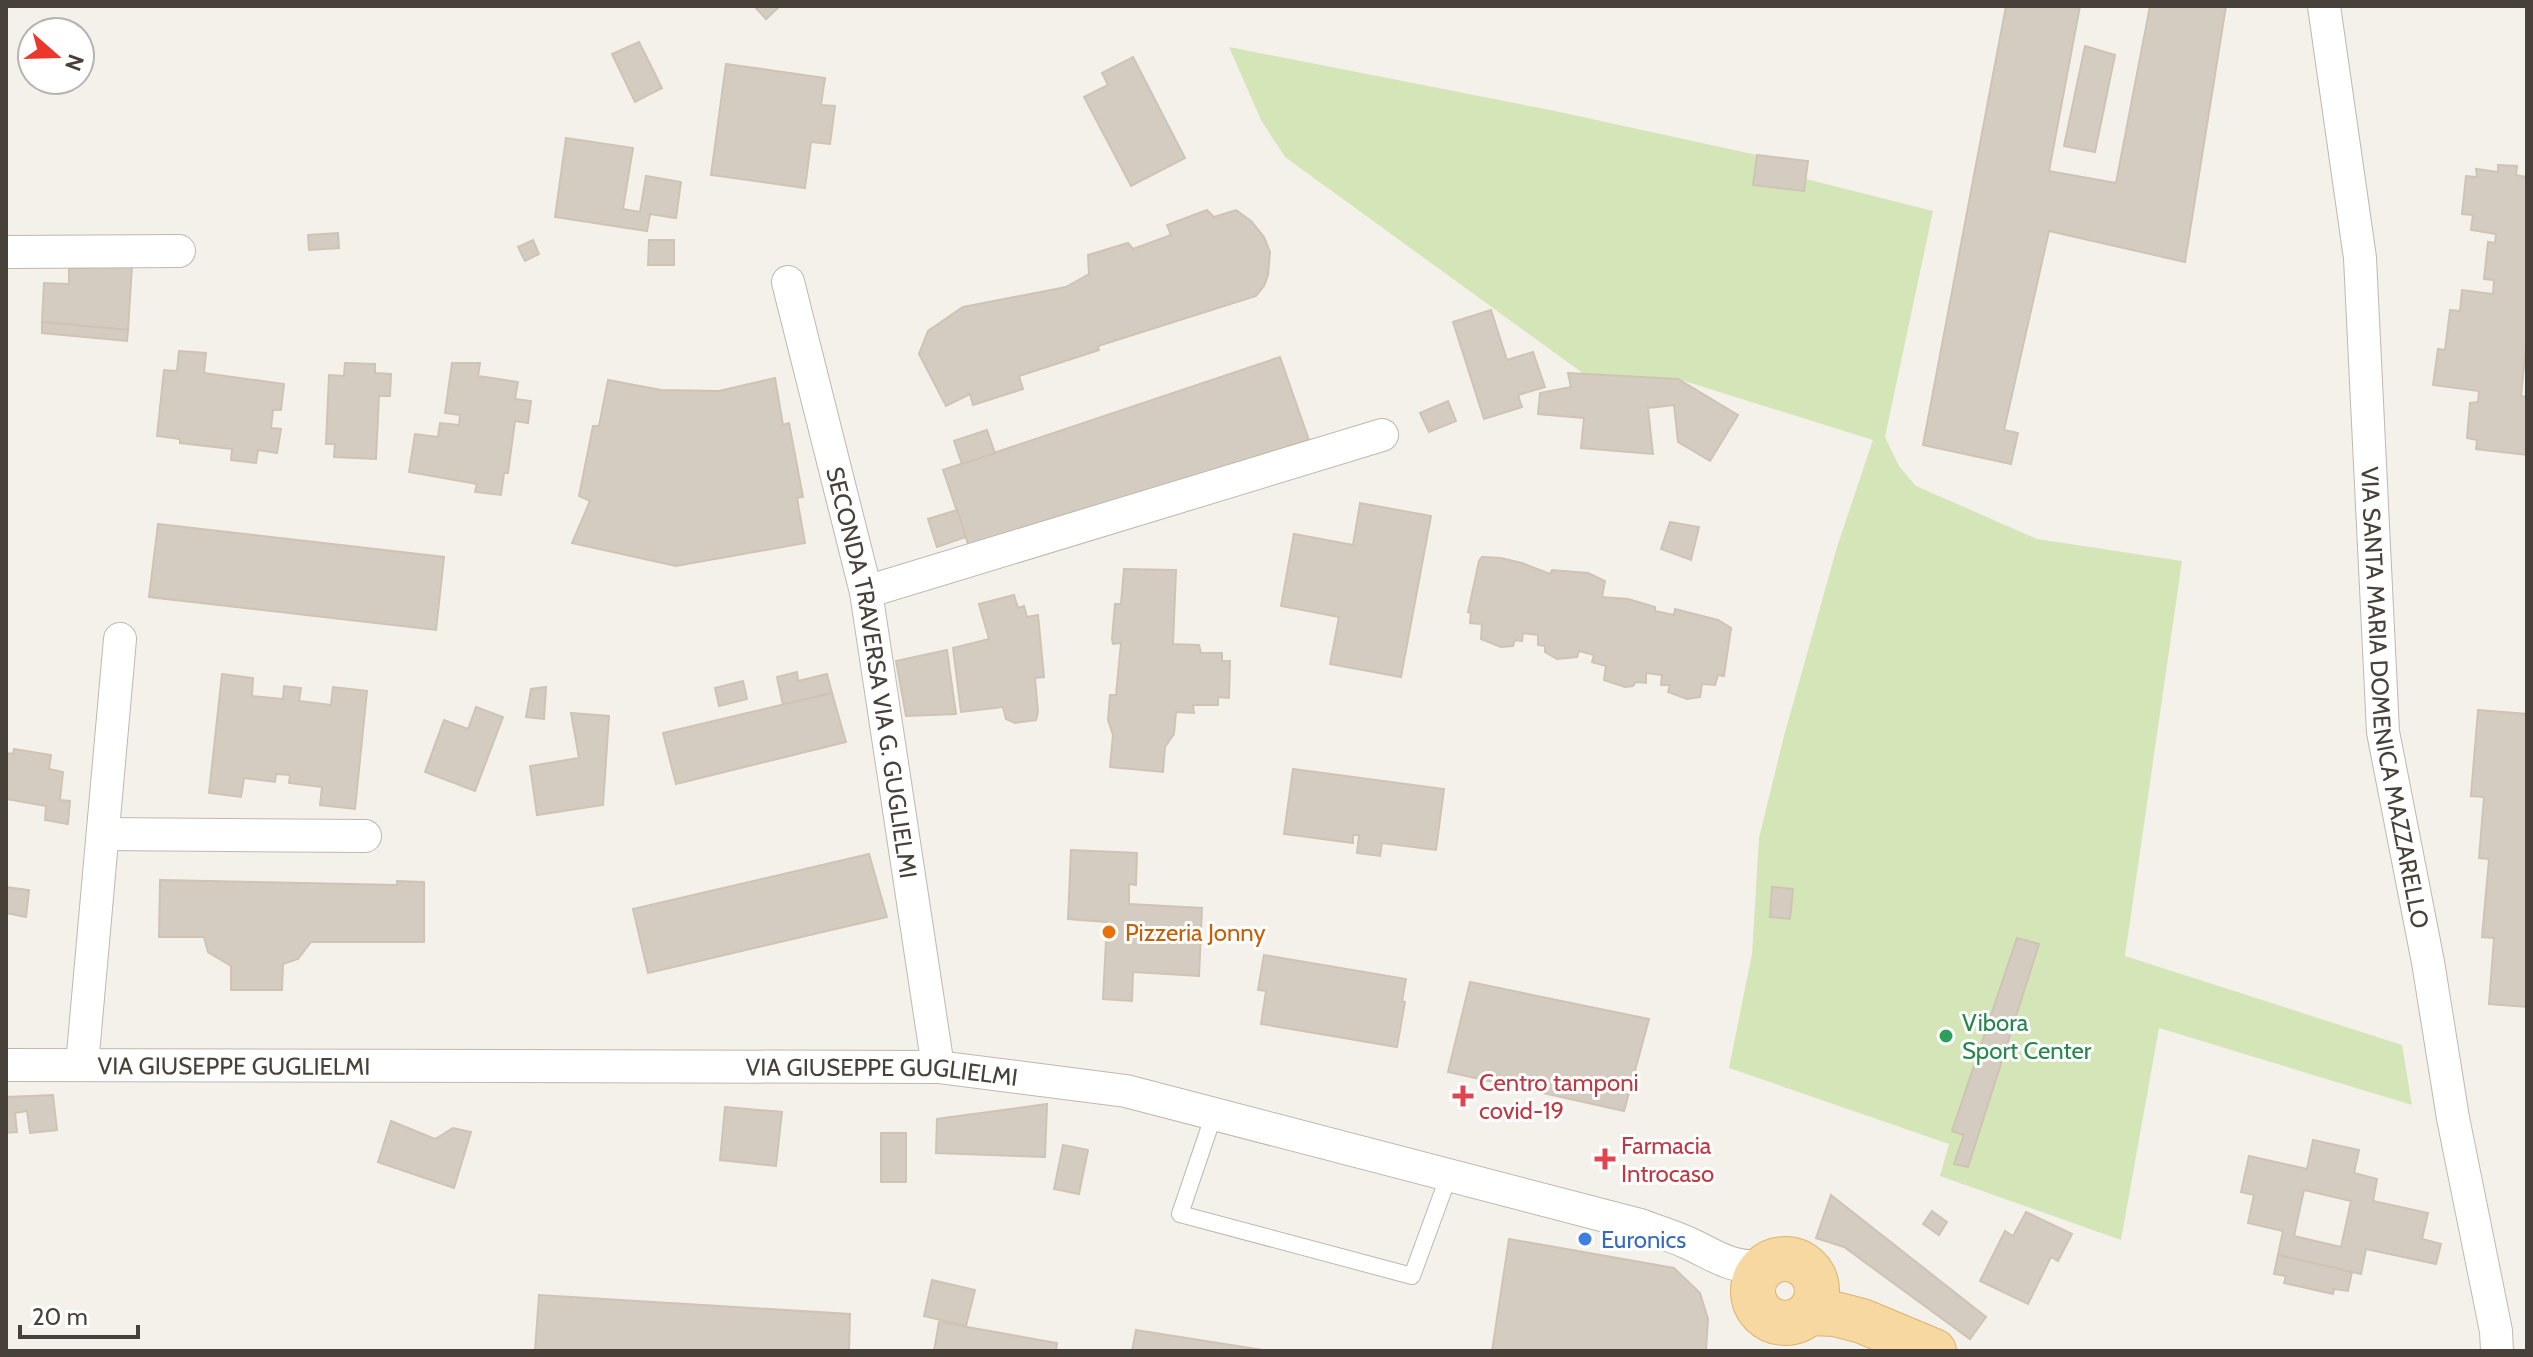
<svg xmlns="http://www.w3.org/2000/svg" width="2533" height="1357" viewBox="0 0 2533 1357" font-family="Cabin,sans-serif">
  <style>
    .green { fill: #d4e5b7 }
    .building { fill: #d5ccc1; stroke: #cfc3b4; stroke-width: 2; fill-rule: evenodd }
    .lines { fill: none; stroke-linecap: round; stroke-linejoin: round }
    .service-casing { stroke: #bfb8ae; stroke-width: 18 }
    .minor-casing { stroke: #bfb8ae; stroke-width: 34 }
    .primary-casing { stroke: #dcb371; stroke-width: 46 }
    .service { stroke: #fff; stroke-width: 16 }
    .minor { stroke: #fff; stroke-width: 32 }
    .primary { stroke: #f7d8a0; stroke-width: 44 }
    .food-dot { fill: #e8710a; stroke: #fff; stroke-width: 3 }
    .leisure-dot { fill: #2e9e5b; stroke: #fff; stroke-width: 3 }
    .health-dot { fill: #e0444e; stroke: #fff; stroke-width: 3 }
    .shop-dot { fill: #3f7fe0; stroke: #fff; stroke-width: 3 }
    .labels { text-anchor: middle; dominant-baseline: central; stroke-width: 6; stroke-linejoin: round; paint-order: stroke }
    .street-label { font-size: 24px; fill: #484139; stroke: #fff }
    .food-label { font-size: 24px; fill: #c56008; stroke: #fff; text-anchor: start }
    .leisure-label { font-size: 24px; fill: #27864d; stroke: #fff; text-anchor: start }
    .health-label { font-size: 24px; fill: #be3a42; stroke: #fff; text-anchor: start }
    .shop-label { font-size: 24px; fill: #366cbe; stroke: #fff; text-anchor: start }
  </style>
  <rect width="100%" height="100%" fill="#f4f1eb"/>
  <polygon class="green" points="1229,47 1555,111 1757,155 1808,161 1806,179 1933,211 1885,437 1899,466 1916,486 2037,539 2182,561 2125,956 2402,1045 2412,1105 2159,1028 2121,1240 1940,1176 1949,1144 1729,1068 1752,954 1759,838 1784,736 1837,547 1873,440 1678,379 1584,374 1285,157 1261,120"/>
  <g class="building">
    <polygon points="754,6 780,6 766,19"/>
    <polygon points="2006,6 2080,6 2049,171 2116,183 2150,6 2226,6 2185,262 2049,231 2004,430 2018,433 2011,464 1923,445"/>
    <polygon points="639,42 662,88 635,102 612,54"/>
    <polygon points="2085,46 2115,55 2095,152 2064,146"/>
    <polygon points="1133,57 1185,158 1131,186 1084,97 1108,85 1102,73"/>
    <polygon points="726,64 825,78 821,105 835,106 830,144 811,142 805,188 711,175"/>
    <polygon points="566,138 633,148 623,209 640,212 646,176 681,182 676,218 650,214 647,231 555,217"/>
    <polygon points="1757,155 1808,161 1804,191 1753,185"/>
    <polygon points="2498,165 2517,166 2516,175 2527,177 2527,337 2521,396 2527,397 2527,455 2476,449 2477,440 2467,438 2470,403 2478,402 2479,391 2433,385 2438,349 2445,350 2450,310 2460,311 2462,290 2493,294 2494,280 2484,279 2488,242 2495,243 2496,234 2471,230 2473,215 2462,214 2466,176 2477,177 2476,169 2498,172"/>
    <polygon points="1207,210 1214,217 1236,210 1251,221 1264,237 1270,252 1268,275 1264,286 1256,296 1098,346 1099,350 1019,376 1023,389 973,405 970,394 946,406 919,354 928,331 963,307 1066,287 1089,274 1088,255 1128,243 1133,249 1171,235 1167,225"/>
    <polygon points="338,233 339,248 309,250 308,235"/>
    <polygon points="533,240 539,254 525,261 518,247"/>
    <polygon points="649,240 674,240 674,265 648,265"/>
    <polygon points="132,266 128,330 42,322 44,283 69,284 69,268"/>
    <polygon points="1491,310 1507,360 1533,352 1545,387 1518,395 1522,407 1484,419 1453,322"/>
    <polygon points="42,322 128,330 127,341 42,333"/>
    <polygon points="179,351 206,353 204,373 284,384 281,410 273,410 271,428 281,429 277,453 258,450 256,463 231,460 232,449 180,443 180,439 157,436 164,370 177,371"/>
    <polygon points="1280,357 1309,440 969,547 943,470"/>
    <polygon points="345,363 375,364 375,373 391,374 390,396 379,396 376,459 334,457 335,444 326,444 329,375 344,376"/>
    <polygon points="452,363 480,363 478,376 518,382 515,399 531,401 528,423 515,421 508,473 504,473 501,495 475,492 477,484 409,472 415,434 438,437 440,423 459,425 460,415 445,413"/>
    <polygon points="1568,373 1678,379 1738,415 1710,461 1678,442 1674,405 1648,408 1653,454 1581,448 1584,418 1538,414 1540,393 1571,387"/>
    <polygon points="775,378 783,425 789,423 803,497 797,498 805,543 676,566 572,543 590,501 579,496 593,426 599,426 608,380 661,390 719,391"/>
    <polygon points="1448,401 1456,421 1429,432 1420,413"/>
    <polygon points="987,430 995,453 962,464 954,441"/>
    <polygon points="1360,503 1431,516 1401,677 1330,664 1339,617 1281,606 1294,534 1353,545"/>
    <polygon points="957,510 966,537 937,547 928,519"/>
    <polygon points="1670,522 1699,527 1691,560 1661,549"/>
    <polygon points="158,524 444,557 436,630 149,597"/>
    <polygon points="1482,557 1501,558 1522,563 1550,574 1552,570 1588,573 1605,581 1602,597 1628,599 1655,607 1655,611 1674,615 1675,609 1718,620 1731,628 1724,676 1718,675 1715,685 1702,684 1700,697 1687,699 1668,692 1670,685 1661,685 1662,675 1646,673 1646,683 1636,682 1633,686 1625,687 1604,680 1606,666 1592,662 1594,655 1579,651 1577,657 1557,659 1545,652 1545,646 1538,645 1538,635 1523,633 1522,641 1515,640 1513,646 1501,647 1481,639 1482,624 1470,623 1471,613 1468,612 1479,561"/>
    <polygon points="1124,569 1176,570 1173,644 1199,645 1201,653 1222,653 1222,661 1230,661 1229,698 1218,697 1218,705 1193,705 1194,713 1176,712 1174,734 1165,747 1163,772 1110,767 1113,735 1108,720 1110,695 1116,695 1121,643 1113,644 1112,639 1115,604 1121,604"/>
    <polygon points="1014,595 1018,608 1024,606 1027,617 1038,615 1044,677 1035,678 1038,712 1036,720 1015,723 1006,719 1003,707 961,712 953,648 989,639 979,604"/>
    <polygon points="947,650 956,714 906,716 896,661"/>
    <polygon points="797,672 798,681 827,674 832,693 783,705 777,677"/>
    <polygon points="222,674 253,678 252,696 283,699 284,686 301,688 299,701 331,705 333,687 367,691 355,809 320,805 322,787 289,783 290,775 276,774 275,782 244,778 241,797 209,793"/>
    <polygon points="743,681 747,699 719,706 715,688"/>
    <polygon points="546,687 544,719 526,717 531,689"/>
    <polygon points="832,693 846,742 676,784 663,733"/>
    <polygon points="476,707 503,717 475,791 425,772 444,720 468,729"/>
    <polygon points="2478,710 2527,714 2527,1007 2489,1004 2494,938 2482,937 2489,859 2479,858 2484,797 2471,796"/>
    <polygon points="571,713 609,716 603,805 537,815 530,766 579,758"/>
    <polygon points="14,749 51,755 49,769 63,772 60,800 70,801 68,824 45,820 46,806 6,799 6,753 13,754"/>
    <polygon points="1293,769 1444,789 1436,850 1382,843 1380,856 1357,853 1359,835 1353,835 1353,843 1284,834"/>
    <polygon points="1071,850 1137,853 1136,885 1129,884 1129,904 1202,908 1199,976 1133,972 1132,1001 1103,999 1107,922 1068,919"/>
    <polygon points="869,854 887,917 648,973 633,909"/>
    <polygon points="160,880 397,885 397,881 424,882 424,942 311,942 298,959 283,964 282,990 231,990 231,966 208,952 204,937 159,937"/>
    <polygon points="6,887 29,890 26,917 6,913"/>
    <polygon points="1772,887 1793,889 1790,919 1770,917"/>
    <polygon points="2017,938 2039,944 1968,1167 1954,1164 1964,1135 1952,1131"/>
    <polygon points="1264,955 1406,979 1402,1001 1405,1002 1397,1047 1261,1024 1266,991 1258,990"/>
    <polygon points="1470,982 1649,1019 1624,1111 1448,1072"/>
    <polygon points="53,1095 57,1130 30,1133 27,1111 15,1113 17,1132 6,1133 6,1097"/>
    <polygon points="1047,1104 1045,1157 936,1153 937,1119"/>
    <polygon points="725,1107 782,1112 776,1166 720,1160"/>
    <polygon points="391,1121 435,1139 453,1128 471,1132 454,1188 378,1162"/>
    <rect x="881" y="1133" width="25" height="49"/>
    <path d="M2313,1140L2359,1150L2354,1173L2377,1179L2373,1201L2428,1213L2422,1239L2441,1244L2436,1264L2366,1249L2361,1274L2278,1255L2283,1231L2248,1223L2254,1195L2241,1192L2249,1156L2307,1169ZM2304,1190L2351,1201L2341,1247L2294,1236Z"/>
    <polygon points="1063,1145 1088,1150 1079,1194 1054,1189"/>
    <polygon points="1831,1195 1986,1317 1970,1339 1844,1247 1816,1238"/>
    <polygon points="1932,1211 1947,1222 1939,1235 1923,1224"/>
    <polygon points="2026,1212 2072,1234 2058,1261 2051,1257 2028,1304 1980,1281 2005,1231 2013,1236"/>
    <polygon points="1509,1239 1674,1268 1700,1293 1708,1319 1706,1351 1492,1351"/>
    <polygon points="2278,1255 2352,1272 2348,1291 2334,1289 2333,1294 2284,1283 2286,1276 2274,1274"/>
    <polygon points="932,1280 975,1290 966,1326 924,1316"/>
    <polygon points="539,1295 850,1314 849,1351 535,1351"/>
    <polygon points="939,1322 1057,1343 1056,1351 934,1351"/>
    <polygon points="1136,1330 1269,1351 1132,1351"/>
  </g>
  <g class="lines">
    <defs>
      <polyline id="service" points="1214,1114 1180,1214 1412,1276 1449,1175"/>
      <g id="minor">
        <path id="s1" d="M2324,6L2360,258L2383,732L2428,962L2453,1118L2496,1331L2497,1351"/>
        <polyline points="6,252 179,251"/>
        <path id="s2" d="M788,282L866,592L938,1067"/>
        <polyline points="866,592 1382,435"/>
        <polyline points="103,834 365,836"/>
        <path id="s3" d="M6,1065L938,1067L1126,1091L1640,1225C1656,1231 1673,1236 1688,1243C1718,1257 1731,1269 1766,1266"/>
        <polyline points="82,1065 120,639"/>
      </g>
      <g id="primary">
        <circle cx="1785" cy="1291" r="32"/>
        <polyline points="1808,1313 1835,1314 1862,1321 1934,1351"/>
      </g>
    </defs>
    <use href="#service" class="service-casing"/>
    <use href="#minor" class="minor-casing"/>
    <use href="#primary" class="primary-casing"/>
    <use href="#service" class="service"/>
    <use href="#minor" class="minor"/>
    <use href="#primary" class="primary"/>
  </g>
  <circle class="food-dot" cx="1109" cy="932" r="8"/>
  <circle class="leisure-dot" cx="1946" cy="1036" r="8"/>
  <g class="health-dot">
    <path d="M1459 1084h8v8h8v8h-8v8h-8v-8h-8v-8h8z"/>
    <path d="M1601 1147h8v8h8v8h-8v8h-8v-8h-8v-8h8z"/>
  </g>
  <circle class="shop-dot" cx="1585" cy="1239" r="8"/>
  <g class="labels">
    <g class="street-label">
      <text stroke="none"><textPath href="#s2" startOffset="400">SECONDA TRAVERSA VIA G. GUGLIELMI</textPath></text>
      <text stroke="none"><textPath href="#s1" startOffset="696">VIA SANTA MARIA DOMENICA MAZZARELLO</textPath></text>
      <text stroke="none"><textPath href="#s3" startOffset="228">VIA GIUSEPPE GUGLIELMI</textPath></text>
      <text stroke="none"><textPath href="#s3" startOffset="876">VIA GIUSEPPE GUGLIELMI</textPath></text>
    </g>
    <g class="food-label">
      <text x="1125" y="932">Pizzeria Jonny</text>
    </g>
    <g class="leisure-label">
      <text x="1962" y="1022">Vibora<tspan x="1962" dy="28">Sport Center</tspan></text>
    </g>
    <g class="health-label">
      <text x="1479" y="1082">Centro tamponi<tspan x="1479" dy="28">covid-19</tspan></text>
      <text x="1621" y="1145">Farmacia<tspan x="1621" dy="28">Introcaso</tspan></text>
    </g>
    <g class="shop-label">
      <text x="1601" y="1239">Euronics</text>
    </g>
  </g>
  <rect width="2533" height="1357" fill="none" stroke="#484139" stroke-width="16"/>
  <g transform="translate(56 56) rotate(110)"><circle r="38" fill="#ffffff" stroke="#b6b3b0" stroke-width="2"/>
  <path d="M0-6L14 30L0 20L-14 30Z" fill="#eb382b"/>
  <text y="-12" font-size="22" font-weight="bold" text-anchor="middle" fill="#484139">N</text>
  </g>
  <path d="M20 1325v12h118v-12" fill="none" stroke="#484139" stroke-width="4"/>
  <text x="32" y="1325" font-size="24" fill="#484139" stroke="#ffffff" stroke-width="6" paint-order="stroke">20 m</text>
</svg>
